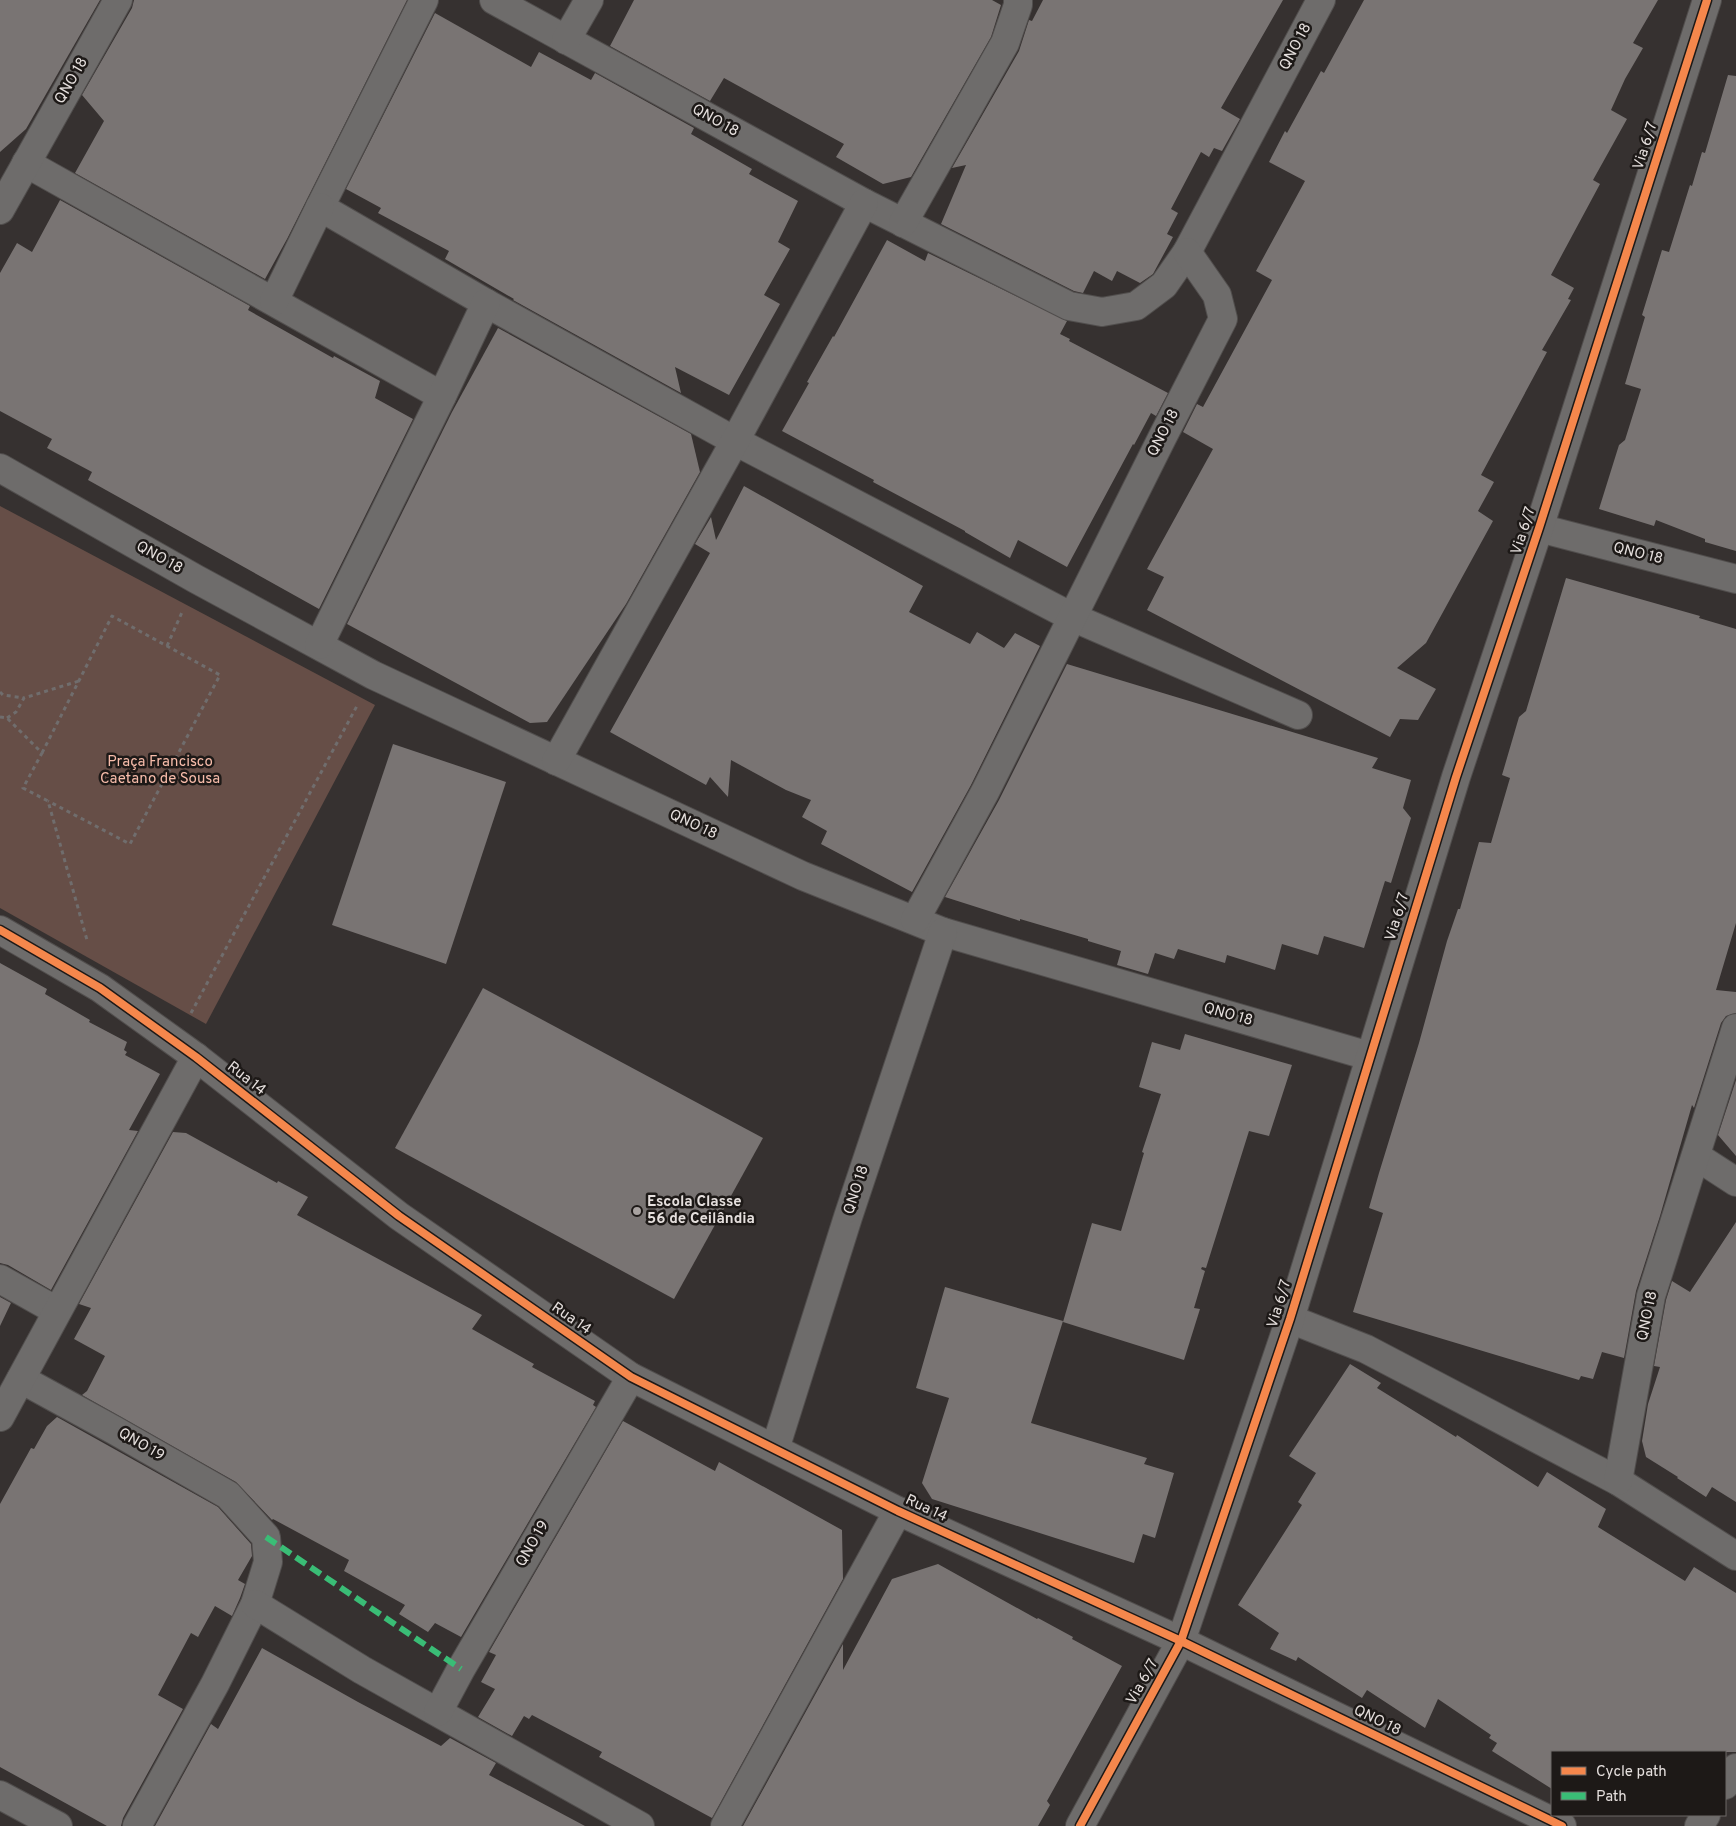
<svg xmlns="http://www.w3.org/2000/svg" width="1736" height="1826" viewBox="0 0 1736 1826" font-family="Overpass,sans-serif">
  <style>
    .green { fill: #664e47 }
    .building { fill: #797473 }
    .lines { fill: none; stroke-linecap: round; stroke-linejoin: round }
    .minor-casing { stroke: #514e4d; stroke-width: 30 }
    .tertiary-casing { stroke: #514e4d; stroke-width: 30 }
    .path { stroke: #706d6d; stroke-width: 3; stroke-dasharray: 4 4; stroke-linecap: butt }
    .minor { stroke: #6e6c6b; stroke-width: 28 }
    .tertiary { stroke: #6e6c6b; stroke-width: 28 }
    .quiet { stroke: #3abd76; stroke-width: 6; stroke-dasharray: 12 6; stroke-linecap: butt }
    .cycleway-casing { stroke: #1d1917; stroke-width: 11 }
    .cycleway { stroke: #f5874c; stroke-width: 8 }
    .poi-dot { fill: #a8a2a0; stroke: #1d1917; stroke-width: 2 }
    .labels { text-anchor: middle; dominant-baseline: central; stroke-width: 5; stroke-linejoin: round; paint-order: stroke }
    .street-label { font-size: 15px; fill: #e5dfdd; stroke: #1d1917 }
    .park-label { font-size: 15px; fill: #f7bcaa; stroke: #1d1917 }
    .poi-label { font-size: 15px; font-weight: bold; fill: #e5dfdd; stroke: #1d1917; text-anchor: start }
  </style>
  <rect width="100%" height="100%" fill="#363130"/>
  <polygon class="green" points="0,506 375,705 206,1024 0,908"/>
  <g class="building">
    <polygon points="0,0 100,0 26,129 0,152"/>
    <polygon points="134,0 407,0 287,239 265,279 75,173 104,121 82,95 132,8"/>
    <polygon points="634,0 992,0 1001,5 991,37 911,177 883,184 836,157 844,144 724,78 710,101 610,46"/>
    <polygon points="1043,0 1283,0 1221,108 1240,119 1222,151 1214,148 1209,157 1201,152 1171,209 1178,213 1167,234 1173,237 1153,274 1140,283 1117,271 1112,281 1094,271 1083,293 1074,291 941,224 966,165 952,168 1019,51 1029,20 1032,21"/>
    <polygon points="1364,0 1658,0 1633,43 1643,48 1625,79 1611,110 1627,119 1593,180 1600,184 1551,275 1574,288 1568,299 1571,300 1542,350 1547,352 1481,475 1494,482 1478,511 1493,521 1426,643 1397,668 1436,689 1418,720 1400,719 1390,737 1147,610 1164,577 1147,569 1213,449 1183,432 1197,404 1203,407 1272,280 1256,271 1305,181 1269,162 1285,131 1287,133 1321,71 1324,73"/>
    <polygon points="435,13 531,67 539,52 591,80 595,73 694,128 691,134 752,169 749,174 798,201 778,242 790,249 764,295 780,304 729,395 675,367 681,393 513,300 514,299 445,259 449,251 378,213 381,208 346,189"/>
    <polygon points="1728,75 1736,76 1736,551 1705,542 1705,539 1656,520 1654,526 1599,509 1619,445 1625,440 1641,389 1625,384 1645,317 1642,315 1662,250 1669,252 1690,185 1692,186 1702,152 1705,153"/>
    <polygon points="60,200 250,306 248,310 333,358 334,356 380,381 375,398 413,419 319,609 88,480 92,472 47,448 52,439 0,411 0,273 17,243 32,252"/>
    <polygon points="887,240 925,261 928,253 1067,321 1060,334 1070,339 1069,341 1168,393 1156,416 1151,413 1134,445 1133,444 1067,567 1018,540 1010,558 965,532 965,531 873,482 874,480 782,431 809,383 807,382 833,336 834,337"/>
    <polygon points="498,328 691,434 700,472 626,604 547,722 530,723 347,624 452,412"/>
    <polygon points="744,486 923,586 909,612 970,644 977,632 1004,648 1015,633 1040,646 971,785 912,892 821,844 827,831 802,817 811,800 786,790 731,760 728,797 710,777 706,785 610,732 710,553 695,544 711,517 716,540"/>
    <polygon points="1566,578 1700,616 1699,618 1736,629 1736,923 1716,990 1736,992 1736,1013 1726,1016 1721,1023 1694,1108 1692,1105 1660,1216 1636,1291 1624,1358 1602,1352 1593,1379 1581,1376 1579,1380 1353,1312 1383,1213 1369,1208 1379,1173 1419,1043 1447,941 1458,909 1460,909 1479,842 1491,843 1510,778 1502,775 1519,717 1526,711"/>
    <polygon points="1067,664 1378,758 1372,768 1411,780 1403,808 1411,818 1391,883 1385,881 1364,948 1324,936 1318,955 1282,944 1275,970 1227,955 1225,963 1178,949 1174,959 1155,953 1148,974 1117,965 1121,951 1088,941 1088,939 1020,919 1020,921 945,897 999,800"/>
    <polygon points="393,744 506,782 446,964 332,925"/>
    <polygon points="0,963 47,989 45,994 90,1020 89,1022 127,1042 124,1050 127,1052 125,1055 160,1074 129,1130 138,1131 51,1290 8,1265 0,1263"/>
    <polygon points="483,988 763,1138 674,1299 395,1148"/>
    <polygon points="1185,1034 1292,1065 1269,1136 1249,1131 1206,1268 1202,1267 1201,1269 1205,1271 1194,1308 1200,1309 1184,1360 1063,1322 1092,1223 1121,1231 1144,1153 1142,1152 1161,1094 1139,1087 1152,1042 1180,1050"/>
    <polygon points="1736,1080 1736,1156 1718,1135"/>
    <polygon points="173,1132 186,1133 277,1183 278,1181 308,1197 297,1215 482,1315 472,1329 534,1364 532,1367 595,1401 593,1405 596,1407 461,1637 435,1623 428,1632 399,1614 405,1605 344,1571 349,1560 273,1519 272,1520 236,1482 82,1395 87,1391 105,1356 74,1339 91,1308 79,1304"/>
    <polygon points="1736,1222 1736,1502 1712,1487 1706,1497 1677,1478 1678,1477 1646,1457 1642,1441 1648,1404 1660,1367 1654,1366 1666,1300 1672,1281 1690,1292"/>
    <polygon points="945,1287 1063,1321 1031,1423 1147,1458 1144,1464 1174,1473 1155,1538 1143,1534 1134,1563 932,1499 922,1483 949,1398 916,1388"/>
    <polygon points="0,1297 11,1303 0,1326"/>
    <polygon points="1350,1364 1381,1383 1377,1388 1456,1437 1457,1435 1538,1487 1547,1472 1606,1509 1598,1527 1685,1581 1694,1567 1736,1593 1736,1752 1552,1752 1552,1789 1492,1751 1497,1743 1489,1738 1491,1735 1438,1699 1425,1728 1367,1690 1362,1698 1298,1657 1296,1661 1270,1649 1279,1633 1238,1605 1302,1505 1298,1502 1316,1473 1289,1456"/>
    <polygon points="57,1417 218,1507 251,1544 252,1556 238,1580 245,1584 240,1598 232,1616 215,1606 198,1637 191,1633 158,1695 183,1709 123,1818 121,1826 107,1826 0,1767 0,1504 31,1448 34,1449 47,1426"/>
    <polygon points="623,1421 715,1471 719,1462 842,1530 843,1579 712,1818 599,1757 602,1752 532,1715 529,1719 524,1716 512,1736 478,1717 495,1689 481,1682 496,1655 489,1652"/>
    <polygon points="938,1564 1037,1619 1038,1618 1073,1637 1072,1639 1122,1666 1047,1801 1050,1805 1038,1826 743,1826 843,1644 843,1670 892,1579"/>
    <polygon points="262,1648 358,1702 441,1746 450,1738 496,1763 489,1775 585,1826 155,1826 211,1724 218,1729"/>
  </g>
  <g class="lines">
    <defs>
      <g id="minor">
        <polyline points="424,0 320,207 486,303 735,441 1072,617 1298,715"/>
        <polyline points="494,0 864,203 1069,306 1102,312 1136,306 1164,285 1187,252 1321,0"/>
        <polyline points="566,40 589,0"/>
        <polyline points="26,163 442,396"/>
        <polyline points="0,210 118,0"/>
        <polyline points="903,223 1005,43 1018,5 1018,0"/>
        <polyline points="274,301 320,207"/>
        <polyline points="0,468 196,579 373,675 803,876 943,932 1369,1056"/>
        <polyline points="1539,528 1736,579"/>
        <polyline points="319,645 442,396 486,303"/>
        <polyline points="556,761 735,441 864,203"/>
        <polyline points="915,920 985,792 1162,438 1223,319 1217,295 1187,252"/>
        <polyline points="0,930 100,988 196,1057 399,1216 631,1377 898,1511 1181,1641 1562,1826"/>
        <polyline points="1696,1156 1736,1182"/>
        <polyline points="0,1279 57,1311"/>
        <polyline points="1290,1319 1366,1349 1618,1481 1736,1556"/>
        <polyline points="21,1379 114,1430 228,1495 266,1537 268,1562 255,1604 215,1684 137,1826"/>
        <polyline points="0,1417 196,1057"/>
        <polyline points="775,1449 848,1217 943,932"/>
        <polyline points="1618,1481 1651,1296 1736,1028"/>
        <polyline points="255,1604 362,1670 640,1826"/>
        <polyline points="438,1712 461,1669 631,1377"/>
        <polyline points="1725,1785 1736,1768"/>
        <polyline points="0,1795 58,1826"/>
        <polyline points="725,1826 898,1511"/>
        <polyline points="1699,1826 1706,1815"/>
      </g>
      <polyline id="tertiary" points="1080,1826 1181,1641 1290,1319 1456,777 1539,528 1707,0"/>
    </defs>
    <use href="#minor" class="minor-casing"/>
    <use href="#tertiary" class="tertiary-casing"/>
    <g class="path">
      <polyline points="167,646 183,610"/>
      <polyline points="0,692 3,695 24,698"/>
      <polyline points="0,717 7,718 42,753 23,788 48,801 87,940"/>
      <polyline points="7,718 16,712 24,698 79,681"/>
      <polyline points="42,753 112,616 220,675 130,844 48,801"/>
      <polyline points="191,1013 358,704"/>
    </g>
    <use href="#minor" class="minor"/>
    <use href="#tertiary" class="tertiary"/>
    <polyline class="quiet" points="266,1537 461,1669"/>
    <defs>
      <g id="cycleway">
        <polyline points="0,930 100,988 196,1057 399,1216 631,1377 898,1511 1181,1641 1562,1826"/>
        <polyline points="1080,1826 1181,1641 1290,1319 1456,777 1539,528 1707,0"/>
      </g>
    </defs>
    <use href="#cycleway" class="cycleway-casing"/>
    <use href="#cycleway" class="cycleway"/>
  </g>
  <circle class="poi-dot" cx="637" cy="1211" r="5"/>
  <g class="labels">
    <g class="street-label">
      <text transform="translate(1296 47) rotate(-62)">QNO 18</text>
      <text transform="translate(72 81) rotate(-60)">QNO 18</text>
      <text transform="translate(715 121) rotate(29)">QNO 18</text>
      <text transform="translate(1646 146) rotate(-72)">Via 6/7</text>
      <text transform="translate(1164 433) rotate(-63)">QNO 18</text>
      <text transform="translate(1524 531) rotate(-72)">Via 6/7</text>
      <text transform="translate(1638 554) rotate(14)">QNO 18</text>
      <text transform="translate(159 558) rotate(29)">QNO 18</text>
      <text transform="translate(693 825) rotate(25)">QNO 18</text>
      <text transform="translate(1398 917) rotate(-73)">Via 6/7</text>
      <text transform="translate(1228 1015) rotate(16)">QNO 18</text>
      <text transform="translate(246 1079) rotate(38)">Rua 14</text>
      <text transform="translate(857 1190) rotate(-72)">QNO 18</text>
      <text transform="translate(1280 1304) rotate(-73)">Via 6/7</text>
      <text transform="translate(1648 1316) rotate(-78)">QNO 18</text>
      <text transform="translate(571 1319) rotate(35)">Rua 14</text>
      <text transform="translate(141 1445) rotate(30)">QNO 19</text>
      <text transform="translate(926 1509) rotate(25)">Rua 14</text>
      <text transform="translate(533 1544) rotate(-60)">QNO 19</text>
      <text transform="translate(1143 1682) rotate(-61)">Via 6/7</text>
      <text transform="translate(1377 1721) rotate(26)">QNO 18</text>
    </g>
    <g class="park-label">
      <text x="160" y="762">Praça Francisco<tspan x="160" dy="17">Caetano de Sousa</tspan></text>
    </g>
    <g class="poi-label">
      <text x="647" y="1202">Escola Classe<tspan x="647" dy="17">56 de Ceilândia</tspan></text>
    </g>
  </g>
  <rect x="1551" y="1751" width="175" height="65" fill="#1d1917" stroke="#6d6866"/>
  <rect x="1561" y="1767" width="25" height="8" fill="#f5874c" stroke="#6d6866"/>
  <text x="1596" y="1776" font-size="15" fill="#e5dfdd">Cycle path</text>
  <rect x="1561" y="1792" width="25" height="8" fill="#3abd76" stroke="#6d6866"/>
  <text x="1596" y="1801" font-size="15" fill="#e5dfdd">Path</text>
</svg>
